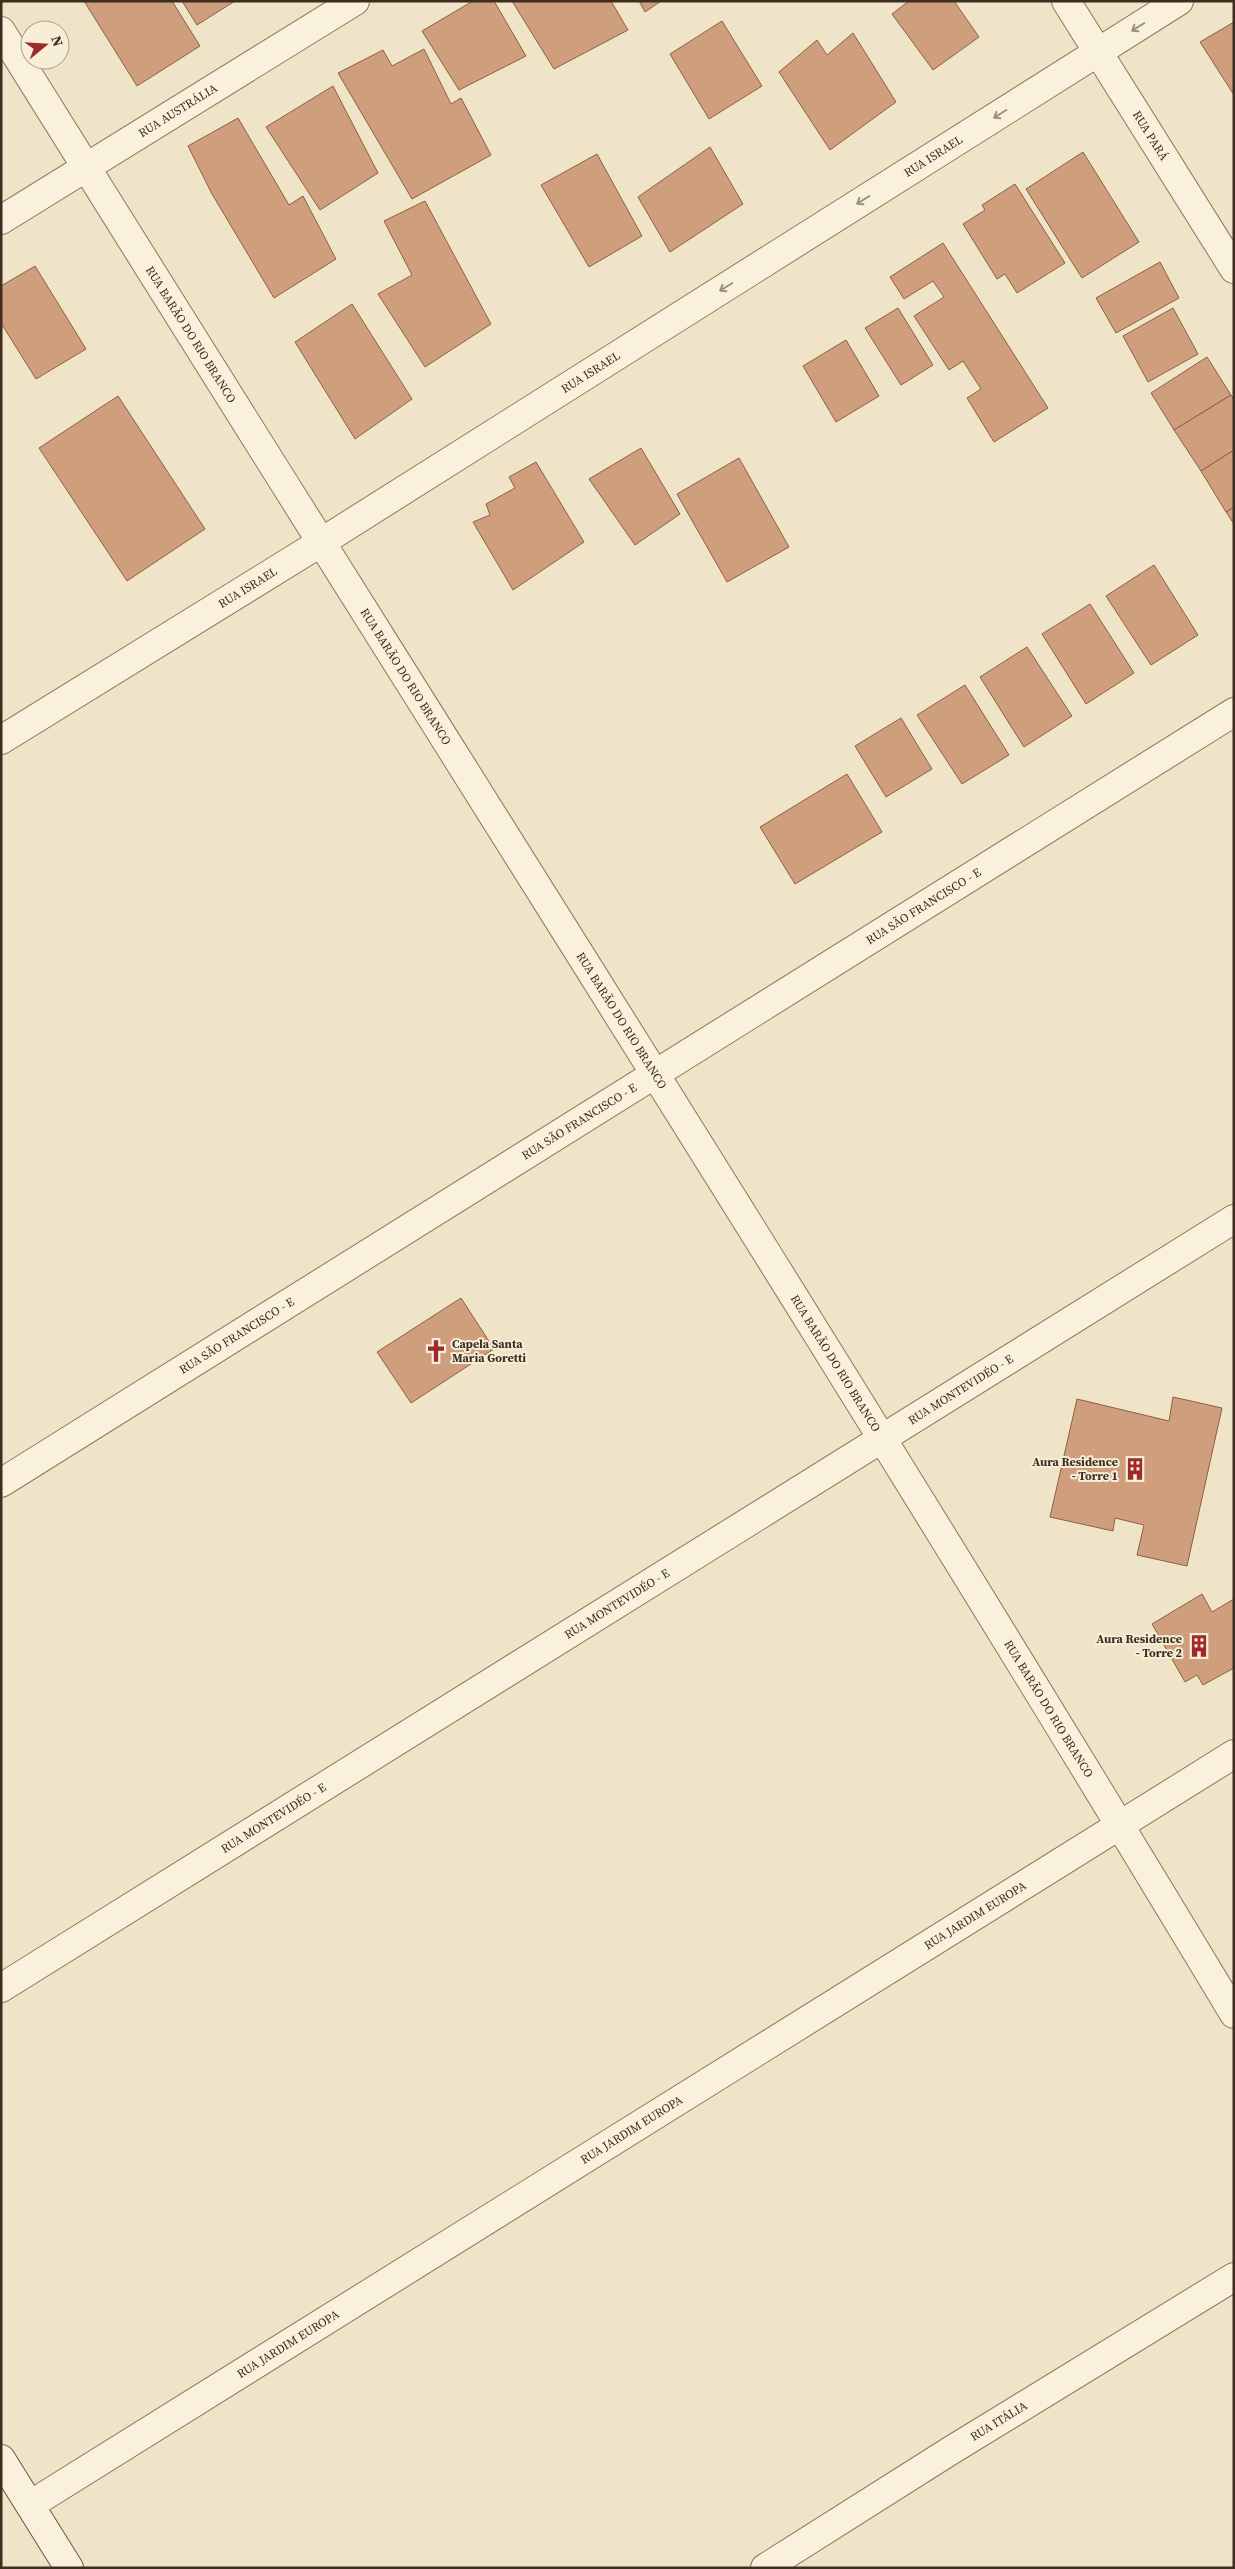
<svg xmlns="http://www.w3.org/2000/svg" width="1235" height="2569" viewBox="0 0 1235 2569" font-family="'Source Serif 4',serif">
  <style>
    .building { fill: #cf9f7d; stroke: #8d5f41 }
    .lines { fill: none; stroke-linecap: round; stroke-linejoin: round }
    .street-casing { stroke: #8d765c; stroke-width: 30 }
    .secondary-casing { stroke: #6f573f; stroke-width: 30 }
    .street { stroke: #faf1dc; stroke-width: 28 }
    .secondary { stroke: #faf1dc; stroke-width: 28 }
    .oneway { stroke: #9c907e }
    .labels { text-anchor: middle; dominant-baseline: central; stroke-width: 4; stroke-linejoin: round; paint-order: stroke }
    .street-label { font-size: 12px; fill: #3d2e20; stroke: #f7eed8 }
    .poi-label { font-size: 12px; font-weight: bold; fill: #3d2e20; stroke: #f7eed8; text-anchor: end }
  </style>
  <rect width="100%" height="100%" fill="#f0e4c8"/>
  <g class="building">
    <polygon points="84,1 172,1 200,46 137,86"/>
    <polygon points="182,1 235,1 197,25"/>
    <polygon points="473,1 494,1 526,56 459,90 422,31"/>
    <polygon points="512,1 611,1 628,30 554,69"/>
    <polygon points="639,1 661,1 645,12"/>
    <polygon points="909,1 954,1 979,37 933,70 892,14"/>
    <polygon points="722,21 762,86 709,119 670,54"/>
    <polygon points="1234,22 1234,95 1200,42"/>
    <polygon points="853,33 896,102 830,150 779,72 817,40 827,55"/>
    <polygon points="424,49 451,104 461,98 491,155 412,199 338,73 383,50 392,66"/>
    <polygon points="333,86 378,173 320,210 266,127"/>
    <polygon points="238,118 289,205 303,196 336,259 274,298 212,194 188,146"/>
    <polygon points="710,147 743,204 670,252 638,197"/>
    <polygon points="1083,152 1139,242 1082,278 1026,189"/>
    <polygon points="597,154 642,236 589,267 541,185"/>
    <polygon points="1015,184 1065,263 1017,293 1005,274 997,279 963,224 985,210 982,205"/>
    <polygon points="425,201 491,324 425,367 378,294 412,275 384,221"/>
    <polygon points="943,243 1048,408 994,442 967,398 981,389 963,361 949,370 914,316 944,297 933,281 904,299 890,277"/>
    <polygon points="1160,262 1179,298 1116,333 1096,298"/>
    <polygon points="35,266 86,349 36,379 1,323 1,286"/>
    <polygon points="352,304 412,399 355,439 295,342"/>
    <polygon points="898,308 933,365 901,385 865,328"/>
    <polygon points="1173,308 1198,354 1148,382 1123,336"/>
    <polygon points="846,340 879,396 836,422 803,366"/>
    <polygon points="1207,357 1231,395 1174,430 1151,393"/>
    <polygon points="1231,395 1234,400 1234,450 1201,471 1174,430"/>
    <polygon points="118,396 205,529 127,581 39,448"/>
    <polygon points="641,448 680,514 635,545 589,479"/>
    <polygon points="1234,450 1234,507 1226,512 1201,471"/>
    <polygon points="739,458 789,547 727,582 677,494"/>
    <polygon points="536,462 584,542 513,590 473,522 490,515 486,504 515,488 509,477"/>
    <polygon points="1234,507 1234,524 1226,512"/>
    <polygon points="1154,565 1198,635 1151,665 1106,596"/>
    <polygon points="1090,604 1134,673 1086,704 1042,634"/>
    <polygon points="1027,647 1072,716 1024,747 980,677"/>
    <polygon points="965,685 1009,755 962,784 917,715"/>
    <polygon points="901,718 932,769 886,797 855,746"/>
    <polygon points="847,774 882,832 795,884 760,827"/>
    <polygon points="461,1298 494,1349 411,1403 377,1352"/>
    <polygon points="1173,1397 1222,1408 1187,1566 1137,1555 1144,1525 1115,1518 1113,1531 1050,1517 1077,1399 1169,1421"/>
    <polygon points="1202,1594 1212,1612 1234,1599 1234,1668 1203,1685 1197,1675 1185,1682 1152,1624"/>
  </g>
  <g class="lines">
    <defs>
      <g id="street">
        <path id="s1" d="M1066,1L1234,269"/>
        <path id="s2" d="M1,31C413,692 833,1348 1234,2014"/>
        <path id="s3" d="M1,220L355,1"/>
        <path id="s4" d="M1,740L320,543L1179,1"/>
        <path id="s5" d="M1,1483L1234,712"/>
        <path id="s6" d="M1,1988L1234,1219"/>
        <path id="s7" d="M30,2505L1234,1754"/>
        <path id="s8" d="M765,2568L950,2451L1234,2277"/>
      </g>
      <polyline id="secondary" points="1,2459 69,2568"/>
    </defs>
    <use href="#street" class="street-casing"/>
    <use href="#secondary" class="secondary-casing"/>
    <use href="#street" class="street"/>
    <use href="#secondary" class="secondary"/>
  </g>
  <defs><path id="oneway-shaft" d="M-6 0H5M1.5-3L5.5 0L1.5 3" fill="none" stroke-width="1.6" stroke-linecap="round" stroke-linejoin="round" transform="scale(1.25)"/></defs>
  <g class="oneway">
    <use href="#oneway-shaft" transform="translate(1138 27) rotate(148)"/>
    <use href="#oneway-shaft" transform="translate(1000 114) rotate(148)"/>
    <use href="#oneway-shaft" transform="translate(863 200) rotate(148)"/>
    <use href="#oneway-shaft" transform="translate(726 287) rotate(148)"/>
  </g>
  <defs>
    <symbol id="church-bare" viewBox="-9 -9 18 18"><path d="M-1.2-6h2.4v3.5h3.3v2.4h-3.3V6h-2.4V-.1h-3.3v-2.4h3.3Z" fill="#9e2a2b" stroke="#f7eed8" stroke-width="2.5" paint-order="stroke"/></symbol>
    <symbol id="building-bare" viewBox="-9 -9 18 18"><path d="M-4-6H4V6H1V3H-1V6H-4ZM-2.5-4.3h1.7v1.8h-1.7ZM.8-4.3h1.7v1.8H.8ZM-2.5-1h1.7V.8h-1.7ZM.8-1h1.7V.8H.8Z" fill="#9e2a2b" stroke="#f7eed8" stroke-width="2.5" paint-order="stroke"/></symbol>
  </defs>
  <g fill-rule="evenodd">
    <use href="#church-bare" x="420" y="1335" width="32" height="32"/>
    <use href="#building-bare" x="1119" y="1453" width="32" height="32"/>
    <use href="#building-bare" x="1183" y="1630" width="32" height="32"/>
  </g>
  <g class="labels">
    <g class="street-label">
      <text stroke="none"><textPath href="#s3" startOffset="208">RUA AUSTRÁLIA</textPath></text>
      <text stroke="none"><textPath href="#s1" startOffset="159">RUA PARÁ</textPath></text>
      <text stroke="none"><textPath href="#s4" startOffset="1100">RUA ISRAEL</textPath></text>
      <text stroke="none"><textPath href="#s2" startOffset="358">RUA BARÃO DO RIO BRANCO</textPath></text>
      <text stroke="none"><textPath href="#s4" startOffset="695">RUA ISRAEL</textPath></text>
      <text stroke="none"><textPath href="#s4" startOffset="290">RUA ISRAEL</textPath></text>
      <text stroke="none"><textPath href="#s2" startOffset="762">RUA BARÃO DO RIO BRANCO</textPath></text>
      <text stroke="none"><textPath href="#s5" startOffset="1088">RUA SÃO FRANCISCO - E</textPath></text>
      <text stroke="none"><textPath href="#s2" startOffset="1168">RUA BARÃO DO RIO BRANCO</textPath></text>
      <text stroke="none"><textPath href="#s5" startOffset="682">RUA SÃO FRANCISCO - E</textPath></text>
      <text stroke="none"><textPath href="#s5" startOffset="278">RUA SÃO FRANCISCO - E</textPath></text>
      <text stroke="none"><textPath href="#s2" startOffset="1572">RUA BARÃO DO RIO BRANCO</textPath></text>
      <text stroke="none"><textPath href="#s6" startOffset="1131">RUA MONTEVIDÉO - E</textPath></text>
      <text stroke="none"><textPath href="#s6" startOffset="726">RUA MONTEVIDÉO - E</textPath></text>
      <text stroke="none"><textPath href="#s2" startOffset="1978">RUA BARÃO DO RIO BRANCO</textPath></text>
      <text stroke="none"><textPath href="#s6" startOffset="321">RUA MONTEVIDÉO - E</textPath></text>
      <text stroke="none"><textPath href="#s7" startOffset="1114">RUA JARDIM EUROPA</textPath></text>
      <text stroke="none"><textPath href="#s7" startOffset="709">RUA JARDIM EUROPA</textPath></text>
      <text stroke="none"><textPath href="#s7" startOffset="304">RUA JARDIM EUROPA</textPath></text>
      <text stroke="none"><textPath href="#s8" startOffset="276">RUA ITÁLIA</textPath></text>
    </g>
    <g class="poi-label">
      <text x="452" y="1344" text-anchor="start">Capela Santa<tspan x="452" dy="14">Maria Goretti</tspan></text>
      <text x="1118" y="1462">Aura Residence<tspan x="1118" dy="14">- Torre 1</tspan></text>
      <text x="1182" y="1639">Aura Residence<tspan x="1182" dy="14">- Torre 2</tspan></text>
    </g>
  </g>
  <rect width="1235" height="2569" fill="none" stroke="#3d2e20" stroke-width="5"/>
  <g transform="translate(45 45) rotate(72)"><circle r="24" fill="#f7eed8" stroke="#ada18e"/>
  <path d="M0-4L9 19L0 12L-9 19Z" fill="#9e2a2b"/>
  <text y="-8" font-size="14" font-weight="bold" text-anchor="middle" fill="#3d2e20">N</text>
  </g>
</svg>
